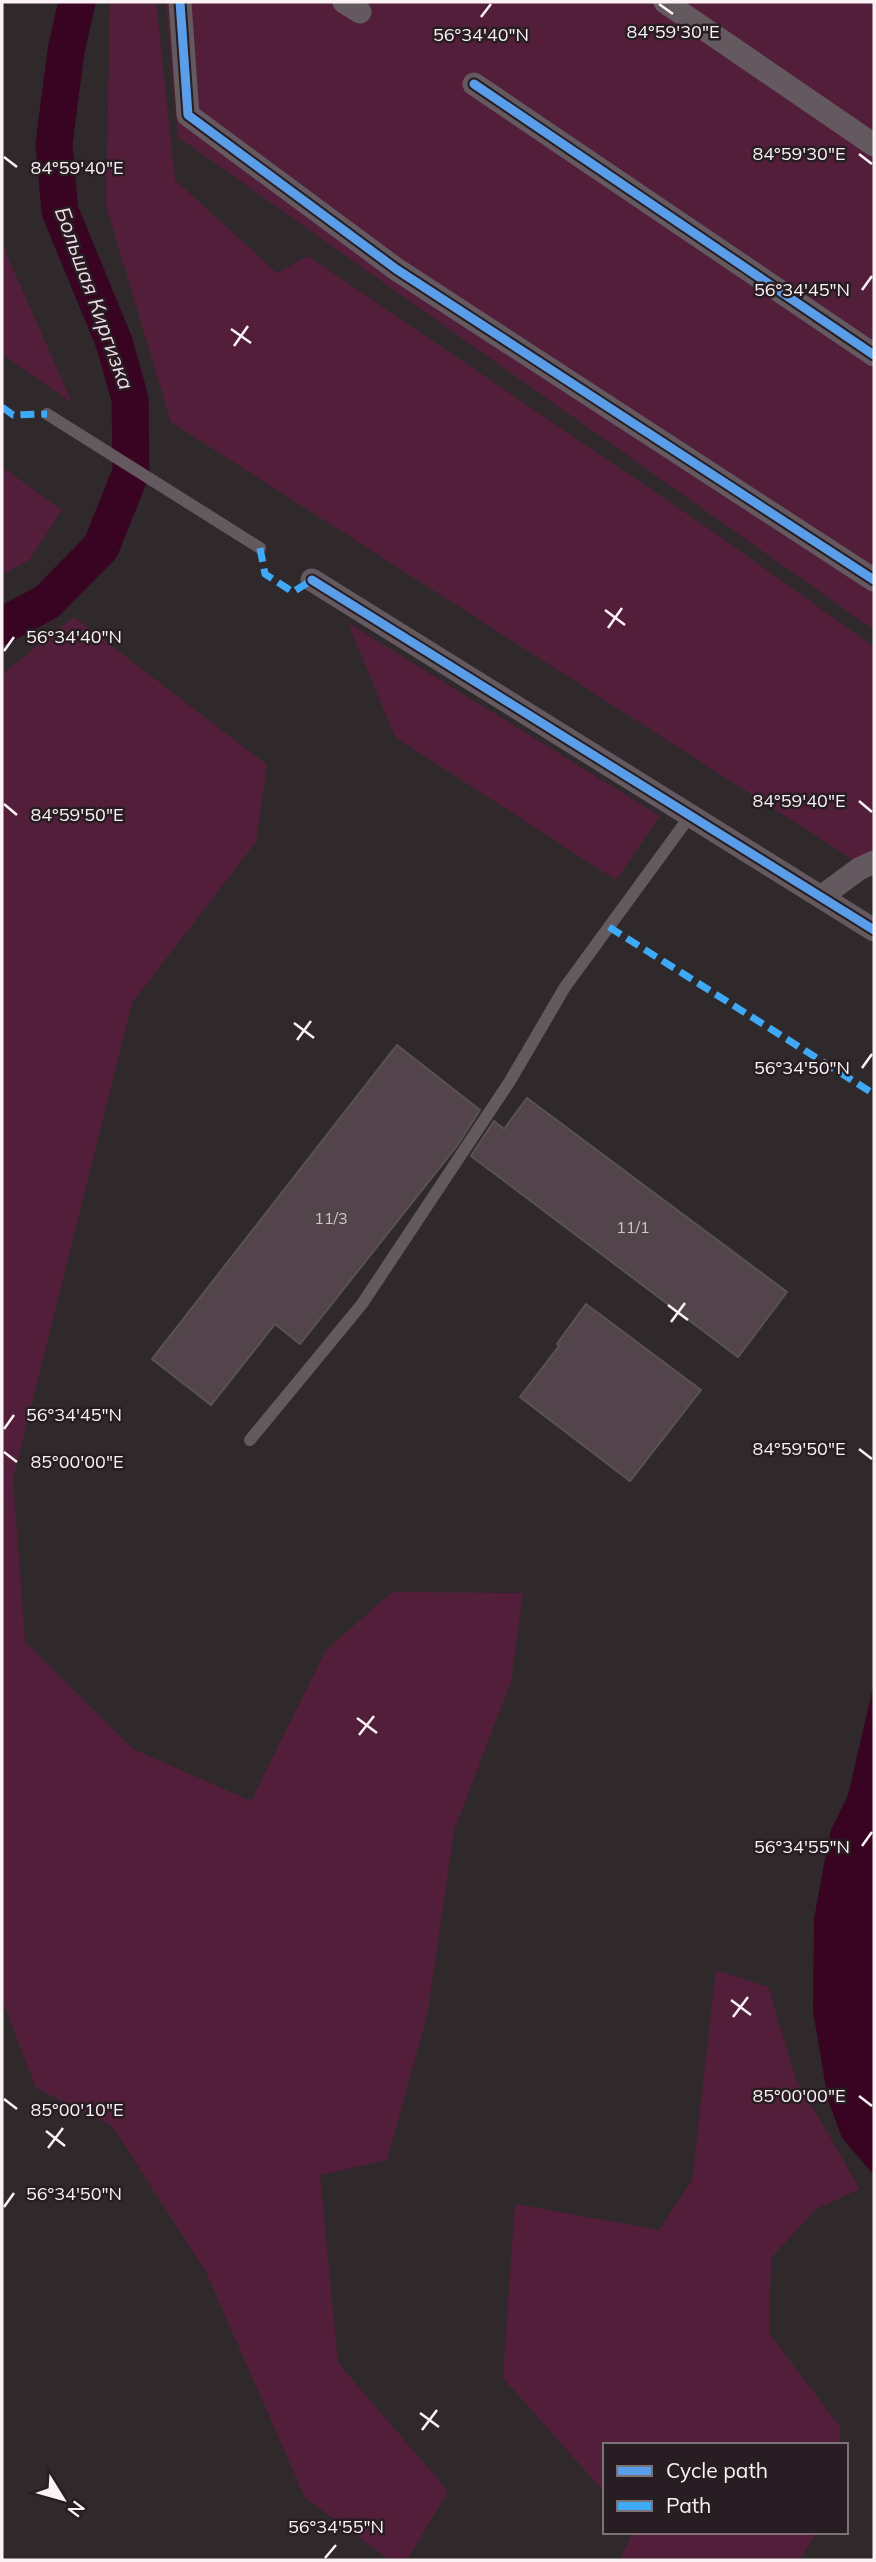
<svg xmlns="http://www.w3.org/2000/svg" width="876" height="2562" viewBox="0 0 876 2562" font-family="Mulish,sans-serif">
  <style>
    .green { fill: #531e39 }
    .water { fill: #380421 }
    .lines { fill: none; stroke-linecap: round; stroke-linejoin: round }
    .river { stroke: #380421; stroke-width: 37 }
    .building { fill: #53444b; stroke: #585254; stroke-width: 2 }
    .lane { stroke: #64595e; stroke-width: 12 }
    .street { stroke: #64595e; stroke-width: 23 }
    .quiet { stroke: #3fa9f5; stroke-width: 7; stroke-dasharray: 14 7; stroke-linecap: butt }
    .cycleway-casing { stroke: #281d22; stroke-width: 13 }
    .cycleway { stroke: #5a9eea; stroke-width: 9 }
    .ticks { fill: none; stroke: #faf2f5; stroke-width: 2.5 }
    .labels { text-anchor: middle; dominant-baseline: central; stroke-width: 5; stroke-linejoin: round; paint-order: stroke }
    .number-label { font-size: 16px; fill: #d0c6ca }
    .water-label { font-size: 21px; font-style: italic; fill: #f1dce5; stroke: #281d22 }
    .ticks-label { font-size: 18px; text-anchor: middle; fill: #faf2f5; stroke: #281d22; stroke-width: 5; stroke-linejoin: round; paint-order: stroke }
  </style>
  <rect width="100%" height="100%" fill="#30292c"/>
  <g class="green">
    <polygon points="110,2 156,2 175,180 277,273 308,256 712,531 874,647 874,848 857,862 171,422 106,206"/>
    <polygon points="166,2 874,2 874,630 178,137"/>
    <polygon points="2,233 6,253 72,403 2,354"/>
    <polygon points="2,467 62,510 29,560 2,575"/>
    <polygon points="74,617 267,765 256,842 132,1003 13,1479 25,1642 133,1749 251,1801 326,1650 392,1592 523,1593 511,1681 454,1831 427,2016 387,2160 320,2175 338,2363 448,2491 407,2560 390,2560 305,2498 206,2272 112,2126 36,2088 2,2000 2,674"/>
    <polygon points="348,623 660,816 616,880 395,737"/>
    <polygon points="716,1970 768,1987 796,2079 860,2189 816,2209 771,2258 769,2333 840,2427 840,2445 605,2445 605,2493 503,2378 515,2204 659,2230 692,2180"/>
    <polygon points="633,2532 817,2532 800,2560 620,2560"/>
  </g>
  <polygon class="water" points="874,1683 874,2172 872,2173 842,2138 828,2100 813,2011 814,1919 824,1864 831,1830 848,1795"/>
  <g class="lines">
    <polyline class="river" points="2,626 47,602 101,547 131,472 130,399 114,342 60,211 54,144 66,51 77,2"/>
  </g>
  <g class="building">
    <polygon points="397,1045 480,1110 457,1146 300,1344 275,1324 211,1405 152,1359"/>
    <polygon points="527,1098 787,1292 738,1357 471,1156 494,1121 504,1129"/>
    <polygon points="586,1304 701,1390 630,1481 520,1397 559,1346 557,1344"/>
  </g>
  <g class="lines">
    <g class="lane">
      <polyline points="47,414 260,548"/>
      <polyline points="250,1440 362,1304 510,1081 565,987 690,816"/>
    </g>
    <g class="street">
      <polyline points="180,2 188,115 396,269 874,580"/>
      <polyline points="344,2 360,12"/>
      <polyline points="665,2 874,145"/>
      <polyline points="474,84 874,355"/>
      <polyline points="312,580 874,930"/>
      <polyline points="822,896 859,869 874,862"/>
    </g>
    <g class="quiet">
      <polyline points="2,407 13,415 47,414"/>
      <polyline points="260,548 265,574 293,592 312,580"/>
      <polyline points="609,927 874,1094"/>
    </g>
    <defs>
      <g id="cycleway">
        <polyline points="180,2 188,115 396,269 874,580"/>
        <polyline points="474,84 874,355"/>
        <polyline points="312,580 874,930"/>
      </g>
    </defs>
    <use href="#cycleway" class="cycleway-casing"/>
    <use href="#cycleway" class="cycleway"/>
  </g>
  <path class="ticks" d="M659,4L673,14M481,17L491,4M859,154L872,164M4,157L17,167M862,290L872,276M231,329L251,343M234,346L248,326M605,610L625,625M608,628L622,608M4,651L14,637M859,801L872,812M4,804L17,815M294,1023L314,1038M297,1040L311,1021M862,1068L872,1054M668,1305L688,1320M671,1322L685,1303M4,1429L14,1415M859,1449L872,1459M4,1452L17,1462M357,1718L377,1733M359,1735L374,1716M862,1846L872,1832M731,2000L751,2015M733,2017L748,1997M859,2096L872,2106M4,2099L17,2109M46,2131L65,2146M48,2148L63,2128M4,2207L14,2193M420,2413L439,2427M422,2430L437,2410M325,2558L336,2545"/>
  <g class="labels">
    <g class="number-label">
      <text x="331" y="1218">11/3</text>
      <text x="633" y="1227">11/1</text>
    </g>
    <g class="water-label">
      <text transform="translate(95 298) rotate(70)">Большая Киргизка</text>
    </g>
  </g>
  <g class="ticks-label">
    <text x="673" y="38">84°59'30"E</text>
    <text x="481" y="41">56°34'40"N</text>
    <text x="799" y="160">84°59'30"E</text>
    <text x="77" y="174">84°59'40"E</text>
    <text x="802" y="296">56°34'45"N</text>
    <text x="74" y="643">56°34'40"N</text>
    <text x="799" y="807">84°59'40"E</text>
    <text x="77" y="821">84°59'50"E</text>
    <text x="802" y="1074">56°34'50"N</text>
    <text x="74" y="1421">56°34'45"N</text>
    <text x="799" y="1455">84°59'50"E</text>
    <text x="77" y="1468">85°00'00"E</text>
    <text x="802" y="1853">56°34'55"N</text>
    <text x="799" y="2102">85°00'00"E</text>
    <text x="77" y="2116">85°00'10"E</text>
    <text x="74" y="2200">56°34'50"N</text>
    <text x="336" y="2533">56°34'55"N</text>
  </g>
  <rect width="876" height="2562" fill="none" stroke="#faf2f5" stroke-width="7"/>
  <rect x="603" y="2443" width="245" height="91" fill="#281d22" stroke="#7c7276" stroke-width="2"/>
  <rect x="617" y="2466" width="35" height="10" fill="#5a9eea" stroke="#7c7276" stroke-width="2"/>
  <text x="666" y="2478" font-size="21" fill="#faf2f5">Cycle path</text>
  <rect x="617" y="2501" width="35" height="10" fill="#3fa9f5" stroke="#7c7276" stroke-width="2"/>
  <text x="666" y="2513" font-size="21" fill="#faf2f5">Path</text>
  <g transform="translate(63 2499) rotate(127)" stroke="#281d22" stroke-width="5" paint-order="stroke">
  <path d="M0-5L12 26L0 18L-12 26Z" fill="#faf2f5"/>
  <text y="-10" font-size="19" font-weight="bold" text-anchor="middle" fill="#faf2f5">N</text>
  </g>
</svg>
